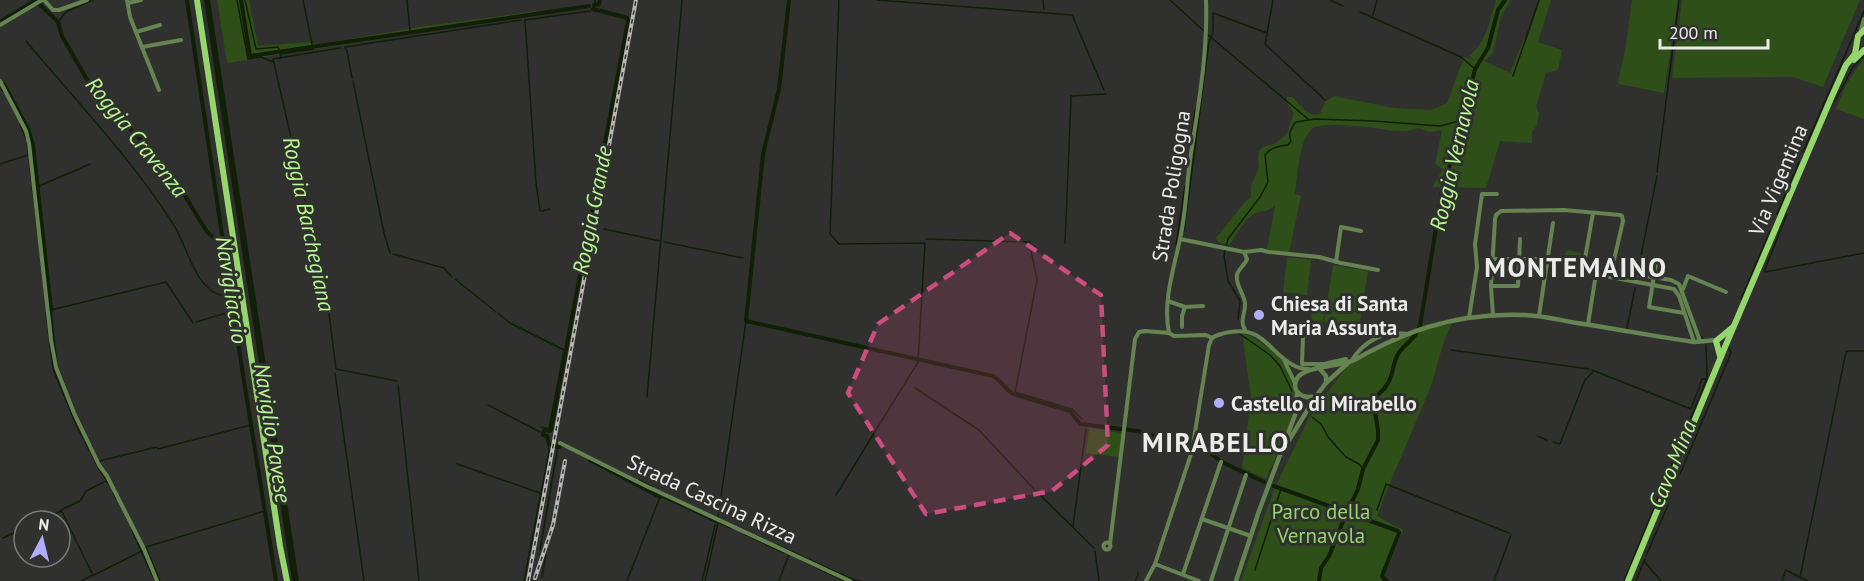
<svg xmlns="http://www.w3.org/2000/svg" width="1864" height="581" viewBox="0 0 1864 581" font-family="'PT Sans',sans-serif">
  <style>
    .green { fill: #2e4f17 }
    .water { fill: #101f06 }
    .lines { fill: none; stroke-linecap: round; stroke-linejoin: round }
    .stream { stroke: #101f06; stroke-width: 1.5 }
    .canal { stroke: #101f06; stroke-width: 4 }
    .minor { stroke: #658452; stroke-width: 4 }
    .tertiary { stroke: #658452; stroke-width: 4.5 }
    .primary { stroke: #96d76d; stroke-width: 6 }
    .rail-casing { stroke: #b7b8b6; stroke-width: 4 }
    .rail { stroke: #30312f; stroke-width: 1.5; stroke-dasharray: 4.5; stroke-linecap: butt }
    .marked { fill: #cc4d7f; fill-opacity: 0.2; stroke: #cc4d7f; stroke-width: 4.5; stroke-dasharray: 12 8; stroke-linejoin: round }
    .poi-dot { fill: #b0aefa; stroke: #30312f; stroke-width: 2 }
    .labels { text-anchor: middle; dominant-baseline: central; stroke-width: 6; stroke-linejoin: round; paint-order: stroke }
    .street-label { font-size: 21px; fill: #ebecea; stroke: #30312f }
    .poi-label { font-size: 21px; font-weight: bold; fill: #ebecea; stroke: #30312f; text-anchor: start }
    .park-label { font-size: 21px; fill: #95d56c; stroke: #30312f }
    .water-label { font-size: 22px; font-style: italic; fill: #b8fa90; stroke: #30312f }
    .district-label { font-size: 27px; font-weight: bold; letter-spacing: 1.5px; fill: #ebecea; stroke: #30312f }
  </style>
  <rect width="100%" height="100%" fill="#30312f"/>
  <g class="green">
    <polygon points="217,0 249,0 258,46 311,42 315,45 419,27 537,11 533,15 227,63"/>
    <path d="M1496,0H1511L1501,16L1493,53L1484,61L1510,73L1524,39H1527L1540,0H1551L1538,42L1562,50L1558,70L1546,73L1536,106L1539,114L1537,125L1532,132V143L1500,141L1486,188L1432,187L1443,169L1435,164L1442,130L1429,132L1418,128C1405,133 1391,131 1377,128C1365,127 1323,122 1313,128C1299,138 1297,178 1295,194L1301,196L1289,253L1267,249L1275,205C1268,213 1262,210 1254,214C1246,218 1234,237 1230,245L1218,242L1216,238L1245,202L1251,197V186L1259,167L1258,157L1259,151L1263,147L1274,144L1287,134L1294,113L1285,101L1287,97H1292C1302,105 1306,118 1320,114L1325,102L1334,96L1394,108L1431,110L1447,103L1464,57L1475,61L1469,56C1486,43 1490,20 1496,0Z"/>
    <polygon points="1632,0 1678,0 1664,93 1619,84 1618,82 1625,51"/>
    <polygon points="1682,0 1860,0 1823,87 1793,77 1672,78"/>
    <polygon points="1864,58 1864,119 1836,109 1846,85"/>
    <polygon points="1566,250 1581,253 1579,271 1563,269"/>
    <polygon points="1287,257 1311,260 1307,295 1283,292"/>
    <polygon points="1333,265 1368,271 1359,327 1324,322"/>
    <polygon points="1314,297 1326,299 1323,322 1311,320"/>
    <path d="M1452,323C1441,343 1438,367 1430,388C1413,431 1393,473 1377,516L1403,530L1382,581H1241L1275,487L1310,416L1348,365L1409,335L1430,328Z"/>
    <path d="M1242,333C1256,338 1278,352 1286,366C1293,378 1297,397 1293,411C1288,434 1275,457 1266,479L1242,468L1251,397Z"/>
    <polygon points="1089,428 1122,433 1119,457 1086,453"/>
  </g>
  <polygon class="water" points="204,0 210,0 299,581 292,581"/>
  <g class="lines">
    <g class="stream">
      <polyline points="237,0 248,59 261,57 273,62"/>
      <polyline points="245,0 256,49 278,47 280,52"/>
      <polyline points="407,0 410,31"/>
      <polyline points="877,0 1072,15 1104,90"/>
      <polyline points="1043,0 1044,9"/>
      <polyline points="1170,0 1205,32"/>
      <polyline points="1330,0 1343,6"/>
      <polyline points="595,5 595,0"/>
      <polyline points="594,11 594,8"/>
      <polyline points="1360,12 1461,57 1475,69"/>
      <polyline points="1373,15 1377,0"/>
      <polyline points="58,22 66,12 93,0"/>
      <polyline points="1207,34 1308,119"/>
      <polyline points="1267,34 1265,44 1325,100"/>
      <path d="M26,41C77,102 133,160 175,227C190,252 196,297 232,297"/>
      <polyline points="340,48 273,59 326,290 336,369 397,381"/>
      <polyline points="281,57 280,54 313,49 303,0"/>
      <polyline points="1513,76 1539,0"/>
      <polyline points="352,78 347,51 345,47 521,20"/>
      <polyline points="353,81 384,233 390,253"/>
      <polyline points="0,88 5,93"/>
      <polyline points="1834,101 1835,101 1853,67 1864,56"/>
      <polyline points="20,124 26,139"/>
      <polyline points="1192,133 1195,110"/>
      <polyline points="1803,152 1864,11"/>
      <polyline points="29,160 37,228"/>
      <polyline points="0,164 28,155 27,143"/>
      <polyline points="1657,172 1679,0"/>
      <polyline points="37,187 90,164"/>
      <polyline points="540,211 536,183 525,20 590,11"/>
      <polyline points="542,211 550,209"/>
      <polyline points="1777,214 1799,162"/>
      <polyline points="1787,214 1765,269 1765,272 1864,253"/>
      <polyline points="604,229 660,241"/>
      <polyline points="1184,231 1209,42 1213,33 1213,13 1267,33 1273,0"/>
      <polyline points="926,239 1030,242"/>
      <polyline points="664,242 743,258"/>
      <polyline points="1065,243 1071,98 1071,96 1106,94"/>
      <polyline points="1030,245 1037,280 1015,392 1072,409 1082,419"/>
      <polyline points="1176,245 1185,186"/>
      <polyline points="393,254 444,268 452,277"/>
      <polyline points="1638,271 1657,176"/>
      <polyline points="455,279 496,312"/>
      <polyline points="1741,299 1770,231"/>
      <polyline points="46,313 53,369 77,427 98,467 110,486"/>
      <polyline points="498,313 510,323 564,350 549,429 541,427"/>
      <path d="M1238,319L1240,301L1228,281L1224,255L1228,239L1260,197L1268,182L1265,155C1271,147 1279,146 1288,145L1291,141C1288,133 1291,128 1296,122L1315,119L1374,121L1440,126L1463,120"/>
      <polyline points="196,322 226,313 234,313"/>
      <polyline points="1627,328 1635,288"/>
      <polyline points="1240,334 1270,355 1280,366 1292,391"/>
      <polyline points="1702,337 1703,338"/>
      <polyline points="1451,350 1589,369"/>
      <polyline points="1592,370 1691,409 1702,379 1706,379"/>
      <polyline points="335,373 364,581"/>
      <polyline points="65,385 57,365 51,310 166,282 193,323"/>
      <polyline points="398,385 419,581"/>
      <polyline points="915,388 979,430 1033,488 1094,548"/>
      <polyline points="647,397 682,0"/>
      <polyline points="488,405 540,432"/>
      <polyline points="1312,417 1321,424 1328,437 1346,457 1359,464 1363,469"/>
      <polyline points="1537,436 1547,440"/>
      <polyline points="1553,442 1560,444 1585,380 1593,372"/>
      <polyline points="99,461 157,447 158,449 251,425"/>
      <polyline points="457,464 540,493"/>
      <polyline points="1680,474 1731,353 1729,348"/>
      <polyline points="639,480 653,487"/>
      <polyline points="113,493 116,499"/>
      <polyline points="836,495 918,362 925,243 839,244 830,234 839,0"/>
      <polyline points="1377,510 1386,484 1509,533"/>
      <polyline points="718,518 746,321"/>
      <polyline points="39,521 61,511"/>
      <polyline points="719,523 731,528"/>
      <polyline points="1073,526 1086,429"/>
      <polyline points="131,527 136,540"/>
      <polyline points="744,534 784,553"/>
      <polyline points="3,538 24,528"/>
      <polyline points="137,542 155,581"/>
      <polyline points="775,544 854,580 862,581"/>
      <polyline points="540,550 558,446"/>
      <polyline points="1095,551 1099,581"/>
      <polyline points="1646,556 1668,505"/>
      <polyline points="801,560 844,581"/>
      <polyline points="1644,561 1661,581"/>
      <polyline points="1255,570 1281,489"/>
      <polyline points="94,575 142,551"/>
      <polyline points="542,577 546,555"/>
      <polyline points="1800,577 1846,352 1848,351 1864,351"/>
      <polyline points="81,581 93,575 61,510 80,501 86,491 106,481"/>
      <polyline points="160,581 146,547 265,511"/>
      <polyline points="524,581 549,452 549,444"/>
      <polyline points="627,581 660,497 665,498 718,523 705,581"/>
      <polyline points="702,581 715,525"/>
      <polyline points="779,581 789,554"/>
      <polyline points="1135,581 1138,575 1138,572"/>
      <polyline points="1494,581 1511,535"/>
      <polyline points="1624,581 1707,378 1706,345"/>
      <polyline points="1636,581 1645,559"/>
      <polyline points="1782,581 1786,570 1807,581"/>
    </g>
    <g class="canal">
      <polyline points="35,0 58,22 62,36 86,78 114,112 155,155 159,164 179,186 207,232 214,238 223,239"/>
      <polyline points="187,0 241,362 276,581"/>
      <polyline points="241,0 250,56 589,6"/>
      <path d="M789,0L779,89L763,154L746,321L993,376C1002,381 1005,389 1013,394L1070,411L1080,424L1138,431L1191,448"/>
      <polyline points="594,5 599,4 600,0"/>
      <polyline points="0,22 36,0"/>
      <polyline points="4,84 28,129 33,145 51,310"/>
      <polyline points="544,430 550,431 551,429 628,21 627,18 624,17 593,9"/>
      <polyline points="543,433 543,435 547,436 549,444 551,445"/>
      <polyline points="556,446 560,447"/>
      <polyline points="1209,452 1219,460"/>
      <polyline points="590,460 660,497"/>
      <polyline points="1224,463 1264,482"/>
      <polyline points="1274,486 1398,531 1399,533 1382,576 1384,579 1387,581"/>
      <path d="M1348,510L1358,489L1363,469L1378,440V430L1373,401C1377,394 1384,391 1388,383C1393,375 1393,364 1397,356C1403,344 1415,341 1420,326L1444,179L1461,140L1462,125L1475,69L1488,48L1498,10L1505,0"/>
      <polyline points="1319,581 1321,568 1329,556 1346,514"/>
    </g>
    <g class="minor">
      <polyline points="44,0 53,10 59,10 87,0"/>
      <polyline points="127,0 130,17 159,90"/>
      <path d="M1206,0C1208,54 1198,107 1190,160C1187,183 1186,206 1182,229C1176,263 1162,298 1169,333L1174,336L1206,335L1212,338"/>
      <polyline points="128,3 141,0"/>
      <polyline points="0,25 42,0"/>
      <polyline points="1861,30 1864,19"/>
      <polyline points="136,32 160,25"/>
      <polyline points="142,47 181,40"/>
      <polyline points="0,81 26,131 29,143 51,340 56,367 74,413 99,465 107,476 144,549 157,581"/>
      <polyline points="1593,213 1584,264 1589,273 1674,289 1679,296 1694,342"/>
      <path d="M1180,239L1244,252L1247,259C1245,265 1238,269 1237,275C1235,284 1244,294 1245,303C1246,313 1239,320 1245,330"/>
      <polyline points="1244,252 1261,250 1269,252 1319,257 1341,263 1378,270"/>
      <polyline points="1657,257 1649,307 1684,313"/>
      <polyline points="1493,259 1548,259"/>
      <polyline points="1336,262 1341,227 1361,231"/>
      <polyline points="1586,269 1591,267 1671,280 1679,284 1700,341"/>
      <polyline points="1491,286 1518,286 1520,239"/>
      <polyline points="1683,289 1688,276 1726,292"/>
      <polyline points="1168,301 1185,307 1203,306"/>
      <polyline points="1493,316 1491,286 1495,219 1496,215 1501,211 1564,210 1620,215 1622,216 1623,221 1610,277"/>
      <polyline points="1539,316 1553,223"/>
      <polyline points="1469,318 1477,267 1475,244 1482,194 1497,194"/>
      <polyline points="1588,324 1596,274"/>
      <polyline points="1182,327 1182,316 1185,307"/>
      <polyline points="1303,336 1302,364 1324,364 1346,359"/>
      <path d="M1212,338C1218,334 1224,333 1230,332C1265,326 1269,354 1295,366C1299,368 1305,369 1309,369"/>
      <polyline points="1284,360 1295,383"/>
      <path d="M1352,360C1364,341 1385,330 1407,334"/>
      <polyline points="560,443 646,486 850,581"/>
      <polyline points="1202,519 1251,536"/>
      <circle cx="1107" cy="546" r="3.5"/>
      <polyline points="1110,544 1135,339 1139,332 1145,331 1169,333"/>
      <polyline points="1155,564 1199,581"/>
      <polyline points="1183,574 1221,462"/>
      <polyline points="1146,581 1155,564 1192,451 1209,345 1212,338"/>
      <polyline points="1211,581 1246,475"/>
    </g>
    <g class="tertiary">
      <path d="M1349,362L1326,383L1316,396C1303,400 1289,391 1298,377C1306,367 1336,366 1349,362C1356,360 1363,355 1369,352C1388,342 1408,333 1428,327C1458,318 1491,314 1523,315C1541,315 1559,320 1577,323C1616,329 1654,336 1694,342L1717,340"/>
      <polyline points="1320,369 1326,376 1326,383"/>
      <polyline points="1288,442 1316,396"/>
      <polyline points="1236,581 1259,511 1295,415 1297,393"/>
    </g>
    <g class="primary">
      <polyline points="197,0 280,546 287,581"/>
      <polyline points="1854,60 1864,50"/>
      <polyline points="1720,356 1716,341 1733,327"/>
      <polyline points="1628,581 1725,347 1832,96 1846,65 1855,54 1858,36 1864,30"/>
    </g>
    <defs>
      <g id="rail">
        <polyline points="535,578 553,525 565,461"/>
        <polyline points="528,581 636,0"/>
      </g>
    </defs>
    <use href="#rail" class="rail-casing"/>
    <use href="#rail" class="rail"/>
  </g>
  <path class="marked" d="M1010,233L1101,295L1108,445L1052,491L926,514L848,393L878,324Z"/>
  <g class="poi-dot">
    <circle cx="1259" cy="315" r="6"/>
    <circle cx="1219" cy="403" r="6"/>
  </g>
  <g class="labels">
    <g class="street-label">
      <text transform="translate(1778 180) rotate(-67)">Via Vigentina</text>
      <text transform="translate(1171 186) rotate(-81)">Strada Poligogna</text>
      <text transform="translate(712 499) rotate(25)">Strada Cascina Rizza</text>
    </g>
    <g class="poi-label">
      <text x="1271" y="303">Chiesa di Santa<tspan x="1271" dy="24">Maria Assunta</tspan></text>
      <text x="1231" y="403">Castello di Mirabello</text>
    </g>
    <g class="park-label">
      <text x="1321" y="511">Parco della<tspan x="1321" dy="24">Vernavola</tspan></text>
    </g>
    <g class="water-label">
      <text transform="translate(137 137) rotate(51)">Roggia Cravenza</text>
      <text transform="translate(1454 155) rotate(-77)">Roggia Vernavola</text>
      <text transform="translate(592 210) rotate(-79)">Roggia Grande</text>
      <text transform="translate(309 224) rotate(78)">Roggia Barchegiana</text>
      <text transform="translate(232 290) rotate(81)">Navigliaccio</text>
      <text transform="translate(273 433) rotate(81)">Naviglio Pavese</text>
      <text transform="translate(1672 464) rotate(-68)">Cavo Mina</text>
    </g>
    <g class="district-label">
      <text x="1576" y="267">MONTEMAINO</text>
      <text x="1216" y="442">MIRABELLO</text>
    </g>
  </g>
  <g transform="translate(42 539) rotate(7)"><circle r="28" fill="#30312f" stroke="#7b7c7a" stroke-width="1.5"/>
  <path d="M0-4.5L10 22L0 15L-10 22Z" fill="#b0aefa"/>
  <text y="-9" font-size="16" font-weight="bold" text-anchor="middle" fill="#ebecea">N</text>
  </g>
  <path d="M1660 39v9h108v-9" fill="none" stroke="#ebecea" stroke-width="3"/>
  <text x="1669" y="39" font-size="18" fill="#ebecea" stroke="#30312f" stroke-width="4.5" paint-order="stroke">200 m</text>
</svg>
